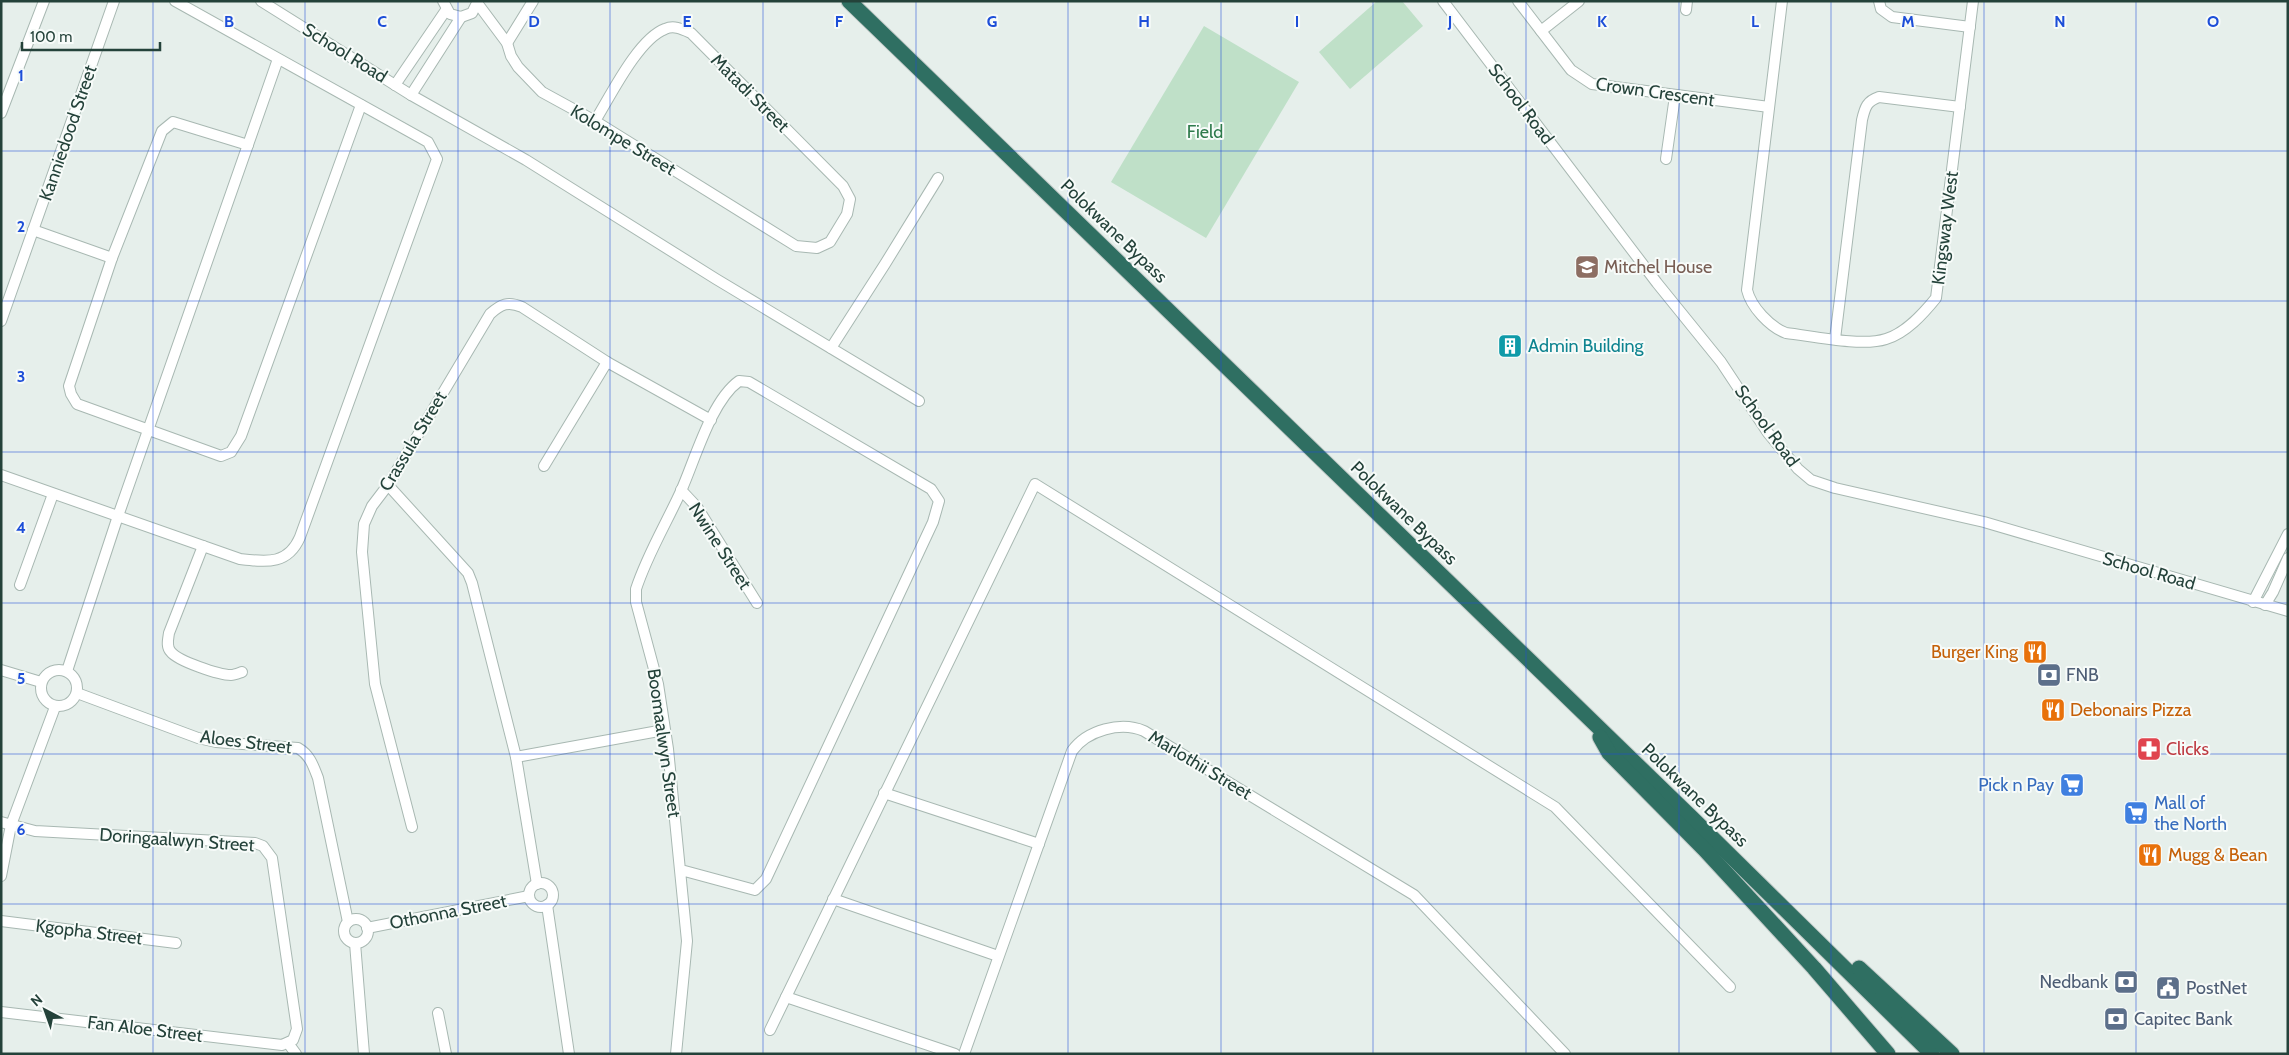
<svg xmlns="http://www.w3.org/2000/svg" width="2289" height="1055" viewBox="0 0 2289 1055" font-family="Cabin,sans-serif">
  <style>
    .green { fill: #bfe0c8 }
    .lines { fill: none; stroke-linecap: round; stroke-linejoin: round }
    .minor-casing { stroke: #a8b8b2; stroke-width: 12 }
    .motorway-casing { stroke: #c2cac8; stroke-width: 17 }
    .minor { stroke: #fff; stroke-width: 10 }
    .motorway { stroke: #2f6f62; stroke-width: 15 }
    .grid { fill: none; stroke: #1d4ed8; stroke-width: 1; stroke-opacity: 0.55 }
    .labels { text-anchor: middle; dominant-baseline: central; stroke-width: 4; stroke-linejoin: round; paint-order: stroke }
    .street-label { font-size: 18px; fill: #24423a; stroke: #f7fbf9 }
    .park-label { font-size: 18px; fill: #2d7a4b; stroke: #f7fbf9 }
    .education-label { font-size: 18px; fill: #785e54; stroke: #f7fbf9; text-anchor: start }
    .culture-label { font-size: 18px; fill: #0d838f; stroke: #f7fbf9; text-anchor: start }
    .food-label { font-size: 18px; fill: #c56008; stroke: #f7fbf9; text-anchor: start }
    .service-label { font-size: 18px; fill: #4e5e75; stroke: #f7fbf9; text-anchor: start }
    .health-label { font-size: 18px; fill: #be3a42; stroke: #f7fbf9; text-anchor: start }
    .shop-label { font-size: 18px; fill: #366cbe; stroke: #f7fbf9; text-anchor: end }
    .grid-label { font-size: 16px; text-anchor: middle; font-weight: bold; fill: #1d4ed8; stroke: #f7fbf9; stroke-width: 4; stroke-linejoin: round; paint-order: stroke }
  </style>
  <rect width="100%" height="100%" fill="#e6efeb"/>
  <g class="green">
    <polygon points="1377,1 1402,1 1423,26 1350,89 1319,52"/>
    <polygon points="1204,26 1299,82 1206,238 1111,182"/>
  </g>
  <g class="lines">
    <defs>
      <g id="minor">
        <polyline points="261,1 411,95 526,160 716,279 919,401"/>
        <polyline points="443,1 450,14 461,17 472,13 478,1"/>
        <polyline points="1443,1 1657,283 1721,362 1768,433 1798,469 1811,480 1835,488 1984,522 2288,611"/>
        <polyline points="1518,1 1571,70 1592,84 1769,107"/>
        <path d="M1782,1L1747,290C1751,307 1770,327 1786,333C1812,336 1862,347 1886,339C1906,333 1923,314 1936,298L1973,1"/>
        <polyline points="1879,1 1881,9 1892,17 1970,27"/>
        <path d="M478,4L507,43L511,56L518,67L542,92L595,121L796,246L817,248L830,242L847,214L850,199L843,186L691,33C682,29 674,25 665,29C638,39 610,97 595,121"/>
        <polyline points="1686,10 1687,1"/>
        <polyline points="1541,31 1579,1"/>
        <polyline points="507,43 533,1"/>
        <polyline points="395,85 446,10"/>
        <polyline points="411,95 461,17"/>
        <polyline points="1,113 44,1"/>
        <polyline points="248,145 173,122 162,131 112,258 69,386 71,394 77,404 221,456 231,452 241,436 361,105"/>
        <polyline points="1666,159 1675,96"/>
        <polyline points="33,230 112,258"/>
        <polyline points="1,321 114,1"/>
        <path d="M1835,339L1862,120C1865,107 1867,101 1879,97L1960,107"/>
        <polyline points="831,348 885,264 938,178"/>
        <polyline points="544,466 607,362"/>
        <path d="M1,475L240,559C267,562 288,565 300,537L437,159L428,142L175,1"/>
        <polyline points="388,485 468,573 472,583 516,757 537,884"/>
        <polyline points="681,490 697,507 757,603"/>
        <path d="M203,546L169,633C168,640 166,647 171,652C178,661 219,675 231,675C234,675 239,673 242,672"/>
        <polyline points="20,585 53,494"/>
        <polyline points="2253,602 2288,534"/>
        <polyline points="2265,605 2273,592 2288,558"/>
        <circle cx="59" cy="688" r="18"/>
        <polyline points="1,670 41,682"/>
        <polyline points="67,671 118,516 278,59"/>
        <path d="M77,693L198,738L216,742L298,748C310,755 313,765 318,778L348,922"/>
        <polyline points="516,757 664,730"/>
        <polyline points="884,793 1039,844"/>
        <polyline points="1,822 35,831 255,843 263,846 272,858 297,1029 293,1040 282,1045 1,1012"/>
        <path d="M412,827L375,684L362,552L364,524L372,506L388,485L490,314C501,304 508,301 522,307L607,362L711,420"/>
        <polyline points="1,876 11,825 55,707"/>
        <circle cx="541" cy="895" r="12"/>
        <polyline points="833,899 998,956"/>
        <polyline points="547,905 569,1054"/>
        <circle cx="356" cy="931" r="12"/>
        <polyline points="1,921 176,943"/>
        <polyline points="367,928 529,896"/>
        <polyline points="355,943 364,1054"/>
        <polyline points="786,997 955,1054"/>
        <polyline points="438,1013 446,1054"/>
        <polyline points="770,1030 1035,484 1555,807 1730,987"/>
        <polyline points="288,1043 296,1054"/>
        <path d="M676,1054L687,941L668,749L658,684L636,602V589C647,555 666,524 681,491C695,460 711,401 739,381L749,382L931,489L939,501L933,522L766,879L755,890L681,870"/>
        <path d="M964,1054L1072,751C1087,730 1121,721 1144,731L1414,895L1565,1054"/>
      </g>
      <g id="motorway">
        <polyline points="849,1 1692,818 1932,1054"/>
        <polyline points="1600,737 1609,753 1704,849 1814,968 1888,1054"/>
        <polyline points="1859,968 1952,1054"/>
      </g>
    </defs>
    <use href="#minor" class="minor-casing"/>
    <use href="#motorway" class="motorway-casing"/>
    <use href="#minor" class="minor"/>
    <use href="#motorway" class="motorway"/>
  </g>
  <path class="grid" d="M153,1V1054M305,1V1054M458,1V1054M610,1V1054M763,1V1054M916,1V1054M1068,1V1054M1221,1V1054M1373,1V1054M1526,1V1054M1679,1V1054M1831,1V1054M1984,1V1054M2136,1V1054M1,151H2288M1,301H2288M1,452H2288M1,603H2288M1,754H2288M1,904H2288"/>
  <defs>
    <symbol id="school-square" viewBox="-11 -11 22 22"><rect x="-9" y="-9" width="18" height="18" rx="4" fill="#8d6e63" stroke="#f7fbf9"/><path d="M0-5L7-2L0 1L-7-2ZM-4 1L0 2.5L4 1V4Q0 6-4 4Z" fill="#fff"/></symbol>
    <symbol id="building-square" viewBox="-11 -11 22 22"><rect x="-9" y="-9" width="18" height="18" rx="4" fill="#0f9aa8" stroke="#f7fbf9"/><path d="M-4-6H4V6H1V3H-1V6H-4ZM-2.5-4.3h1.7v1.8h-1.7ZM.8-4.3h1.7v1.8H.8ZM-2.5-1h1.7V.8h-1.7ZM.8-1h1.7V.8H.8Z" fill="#fff"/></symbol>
    <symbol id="restaurant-square" viewBox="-11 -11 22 22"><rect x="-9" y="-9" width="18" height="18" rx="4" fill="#e8710a" stroke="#f7fbf9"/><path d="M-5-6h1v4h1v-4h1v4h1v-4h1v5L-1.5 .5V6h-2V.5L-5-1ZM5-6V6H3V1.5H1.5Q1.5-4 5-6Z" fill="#fff"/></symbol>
    <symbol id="bank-square" viewBox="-11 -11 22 22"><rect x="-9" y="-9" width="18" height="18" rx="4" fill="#5c6f8a" stroke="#f7fbf9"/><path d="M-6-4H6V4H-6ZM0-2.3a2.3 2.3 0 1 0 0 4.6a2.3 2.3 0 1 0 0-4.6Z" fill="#fff"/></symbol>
    <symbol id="pharmacy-square" viewBox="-11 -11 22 22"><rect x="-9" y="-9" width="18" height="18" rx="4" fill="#e0444e" stroke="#f7fbf9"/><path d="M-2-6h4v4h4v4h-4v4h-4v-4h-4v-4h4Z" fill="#fff"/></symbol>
    <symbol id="supermarket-square" viewBox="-11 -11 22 22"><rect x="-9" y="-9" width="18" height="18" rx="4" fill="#3f7fe0" stroke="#f7fbf9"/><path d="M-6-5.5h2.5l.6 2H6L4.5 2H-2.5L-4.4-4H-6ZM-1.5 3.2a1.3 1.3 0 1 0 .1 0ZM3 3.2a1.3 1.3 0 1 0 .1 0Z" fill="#fff"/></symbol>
    <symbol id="civic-square" viewBox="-11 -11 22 22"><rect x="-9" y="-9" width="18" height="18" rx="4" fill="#5c6f8a" stroke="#f7fbf9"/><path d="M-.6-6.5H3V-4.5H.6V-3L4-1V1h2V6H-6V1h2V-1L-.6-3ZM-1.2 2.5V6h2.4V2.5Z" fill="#fff"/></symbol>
  </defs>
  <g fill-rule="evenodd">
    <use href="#school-square" x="1573" y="253" width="28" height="28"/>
    <use href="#building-square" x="1496" y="332" width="28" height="28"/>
    <use href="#restaurant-square" x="2021" y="638" width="28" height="28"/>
    <use href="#bank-square" x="2035" y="661" width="28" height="28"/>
    <use href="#restaurant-square" x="2039" y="696" width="28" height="28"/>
    <use href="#pharmacy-square" x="2135" y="735" width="28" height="28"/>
    <use href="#supermarket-square" x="2058" y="771" width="28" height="28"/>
    <use href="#supermarket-square" x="2122" y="799" width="28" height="28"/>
    <use href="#restaurant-square" x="2136" y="841" width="28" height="28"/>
    <use href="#bank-square" x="2112" y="968" width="28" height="28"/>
    <use href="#civic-square" x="2154" y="974" width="28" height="28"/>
    <use href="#bank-square" x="2102" y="1005" width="28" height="28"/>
  </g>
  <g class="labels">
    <g class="street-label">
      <text transform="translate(345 53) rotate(32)">School Road</text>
      <text transform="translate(1655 92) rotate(8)">Crown Crescent</text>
      <text transform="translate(750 93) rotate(45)">Matadi Street</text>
      <text transform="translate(1521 104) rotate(53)">School Road</text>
      <text transform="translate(68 133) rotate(-71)">Kanniedood Street</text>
      <text transform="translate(623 140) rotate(31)">Kolompe Street</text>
      <text transform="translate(1945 228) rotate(-83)">Kingsway West</text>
      <text transform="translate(1114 231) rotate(44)">Polokwane Bypass</text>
      <text transform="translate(1767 426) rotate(54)">School Road</text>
      <text transform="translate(413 441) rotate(-59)">Crassula Street</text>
      <text transform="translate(1404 513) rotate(44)">Polokwane Bypass</text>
      <text transform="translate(720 546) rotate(57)">Nwine Street</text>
      <text transform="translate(2149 571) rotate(16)">School Road</text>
      <text transform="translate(246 742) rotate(7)">Aloes Street</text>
      <text transform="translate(664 743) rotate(82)">Boomaalwyn Street</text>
      <text transform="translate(1200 765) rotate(31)">Marlothii Street</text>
      <text transform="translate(1695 795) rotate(44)">Polokwane Bypass</text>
      <text transform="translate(177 840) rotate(4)">Doringaalwyn Street</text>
      <text transform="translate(448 912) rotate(-11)">Othonna Street</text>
      <text transform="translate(89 932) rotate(7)">Kgopha Street</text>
      <text transform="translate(145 1029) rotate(7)">Fan Aloe Street</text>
    </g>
    <g class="park-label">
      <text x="1205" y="132">Field</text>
    </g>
    <g class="education-label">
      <text x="1604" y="267">Mitchel House</text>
    </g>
    <g class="culture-label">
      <text x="1528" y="346">Admin Building</text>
    </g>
    <g class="food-label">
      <text x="2018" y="652" text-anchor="end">Burger King</text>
      <text x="2070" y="710">Debonairs Pizza</text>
      <text x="2168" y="855">Mugg &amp; Bean</text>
    </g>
    <g class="service-label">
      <text x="2066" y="675">FNB</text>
      <text x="2108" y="982" text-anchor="end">Nedbank</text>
      <text x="2186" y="988">PostNet</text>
      <text x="2134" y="1019">Capitec Bank</text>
    </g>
    <g class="health-label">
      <text x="2166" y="749">Clicks</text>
    </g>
    <g class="shop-label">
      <text x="2054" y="785">Pick n Pay</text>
      <text x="2154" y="803" text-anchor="start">Mall of<tspan x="2154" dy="21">the North</tspan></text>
    </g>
  </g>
  <g class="grid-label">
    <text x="229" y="27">B</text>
    <text x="382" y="27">C</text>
    <text x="534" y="27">D</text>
    <text x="687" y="27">E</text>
    <text x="839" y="27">F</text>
    <text x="992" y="27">G</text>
    <text x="1144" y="27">H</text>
    <text x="1297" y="27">I</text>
    <text x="1450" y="27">J</text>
    <text x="1602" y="27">K</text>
    <text x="1755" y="27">L</text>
    <text x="1908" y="27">M</text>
    <text x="2060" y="27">N</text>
    <text x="2213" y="27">O</text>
    <text x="21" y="81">1</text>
    <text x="21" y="232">2</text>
    <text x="21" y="382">3</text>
    <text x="21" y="533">4</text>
    <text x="21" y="684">5</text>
    <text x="21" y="835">6</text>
  </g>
  <rect width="2289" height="1055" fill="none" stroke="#24423a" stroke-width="5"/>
  <g transform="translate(45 1010) rotate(319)" stroke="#f7fbf9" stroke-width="4" paint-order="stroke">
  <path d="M0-4L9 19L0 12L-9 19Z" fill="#24423a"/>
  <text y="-8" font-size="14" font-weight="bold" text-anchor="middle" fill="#24423a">N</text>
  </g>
  <path d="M22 42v8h138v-8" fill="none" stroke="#24423a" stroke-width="2.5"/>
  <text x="30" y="42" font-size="15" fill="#24423a" stroke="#f7fbf9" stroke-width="4" paint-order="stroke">100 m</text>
</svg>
